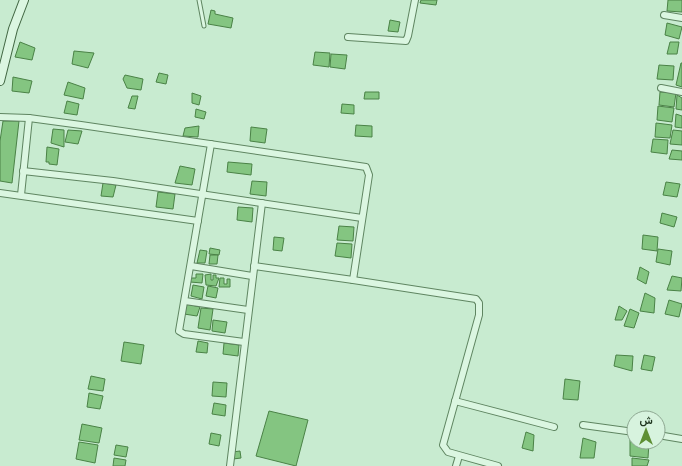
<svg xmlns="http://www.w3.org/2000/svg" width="682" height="466" viewBox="0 0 682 466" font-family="'Playfair Display',Vazirmatn,serif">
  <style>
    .building { fill: #84c581; stroke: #4a8246 }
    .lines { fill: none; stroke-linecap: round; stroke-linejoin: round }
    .lane-casing { stroke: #5f8561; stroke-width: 5 }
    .street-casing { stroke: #5f8561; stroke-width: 8 }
    .secondary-casing { stroke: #426743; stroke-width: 10 }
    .lane { stroke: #dbf6e1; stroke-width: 3 }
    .street { stroke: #dbf6e1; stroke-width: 6 }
    .secondary { stroke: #dbf6e1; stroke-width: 8 }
  </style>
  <rect width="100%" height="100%" fill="#c8ebd0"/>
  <g class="building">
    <polygon points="421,0 437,0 436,5 420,3"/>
    <polygon points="668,0 682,0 682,12 667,11"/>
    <polygon points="211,10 215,11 215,14 233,18 231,28 208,24"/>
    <polygon points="390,20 400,22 398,32 388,31"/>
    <polygon points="667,23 682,27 679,39 665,35"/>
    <polygon points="20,42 35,48 32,60 15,57"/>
    <polygon points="670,42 679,42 677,54 667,54"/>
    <polygon points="74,51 94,53 88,68 72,64"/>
    <polygon points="315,52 330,53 329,67 313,65"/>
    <polygon points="331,54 347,55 345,69 330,67"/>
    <polygon points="681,63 682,63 682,87 676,85"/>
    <polygon points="659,65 674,66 673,80 657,79"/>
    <polygon points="159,73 168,75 166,84 156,82"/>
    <polygon points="125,75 143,79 141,90 127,88 123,79"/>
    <polygon points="13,77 32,81 29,93 12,91"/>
    <polygon points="68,82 85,88 83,99 64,95"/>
    <polygon points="365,92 379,92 379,99 364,99"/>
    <polygon points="660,92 676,93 674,107 659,105"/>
    <polygon points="192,93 201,96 199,105 192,103"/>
    <polygon points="677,95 682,98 682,110 676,109"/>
    <polygon points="132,96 138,96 135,109 128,108"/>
    <polygon points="67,101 79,104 77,115 64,113"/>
    <polygon points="342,104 354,105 354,114 341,113"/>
    <polygon points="658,106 674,108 672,122 657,120"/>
    <polygon points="196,109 206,112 204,119 195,117"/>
    <polygon points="676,114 682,116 682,128 675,127"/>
    <polygon points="3,121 19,121 12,183 0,181 0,141"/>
    <polygon points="656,123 672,125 670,138 655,137"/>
    <polygon points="356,125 372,126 372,137 355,136"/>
    <polygon points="199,126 198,137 183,136 185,128"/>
    <polygon points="251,127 267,129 265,143 250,141"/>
    <polygon points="53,129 64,130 64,147 51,143"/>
    <polygon points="68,130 82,131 78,144 65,142"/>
    <polygon points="673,130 682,131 682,145 670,144"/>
    <polygon points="653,139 668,140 667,154 651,152"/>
    <polygon points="47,147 59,149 57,165 49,164 49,162 46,162"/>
    <polygon points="672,150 682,151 682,160 669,159"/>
    <polygon points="228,162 252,164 251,175 227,172"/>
    <polygon points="180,166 195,169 192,185 175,183"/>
    <polygon points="252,181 267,182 266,196 250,194"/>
    <polygon points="666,182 680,184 677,197 663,195"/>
    <polygon points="103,183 116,185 113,197 101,196"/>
    <polygon points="158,192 175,194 173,209 156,207"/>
    <polygon points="238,207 253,208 252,222 237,220"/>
    <polygon points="662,213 677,217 674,227 660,223"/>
    <polygon points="339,226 354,227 353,241 337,240"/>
    <polygon points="643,235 658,237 657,251 642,249"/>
    <polygon points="274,237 284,238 282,251 273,250"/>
    <polygon points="337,243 352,244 351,258 335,256"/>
    <polygon points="210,248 220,250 219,255 209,254"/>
    <polygon points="658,249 672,251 670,265 656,262"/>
    <polygon points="200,250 207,251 205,263 197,263"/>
    <polygon points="210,255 218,255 217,264 209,264"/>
    <polygon points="640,267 649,272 646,284 637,279"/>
    <polygon points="196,274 203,274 202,283 190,282 190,278 196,278"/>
    <polygon points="211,274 211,280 213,280 213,275 216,275 216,278 219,278 216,286 206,285 205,275"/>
    <polygon points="672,276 682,278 681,291 667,290"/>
    <polygon points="220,278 224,278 224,284 227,284 227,279 230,279 230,287 219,287"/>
    <polygon points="193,285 204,287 202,299 191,296"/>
    <polygon points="208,286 218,288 216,298 206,296"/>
    <polygon points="645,293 655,298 654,313 640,311"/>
    <polygon points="669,300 682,304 679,317 665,314"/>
    <polygon points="187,304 200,307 197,316 184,314"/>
    <polygon points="619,306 627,311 622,320 615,320"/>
    <polygon points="201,308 213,309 210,330 198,328"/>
    <polygon points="630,309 639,313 634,328 624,326"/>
    <polygon points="213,320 227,322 225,333 212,331"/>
    <polygon points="198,341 208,343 207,353 196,352"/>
    <polygon points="124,342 144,345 141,364 121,361"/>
    <polygon points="224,343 239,345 238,356 223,354"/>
    <polygon points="616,355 633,356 632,371 614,366"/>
    <polygon points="644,355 655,357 652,371 641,369"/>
    <polygon points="91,376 105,379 103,391 88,389"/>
    <polygon points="565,379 580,381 578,400 563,399"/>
    <polygon points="213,382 227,383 226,397 212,396"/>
    <polygon points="89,393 103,396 100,409 87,407"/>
    <polygon points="214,403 226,405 225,416 212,414"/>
    <polygon points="269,411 308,420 296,466 256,456"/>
    <polygon points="82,424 102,428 99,443 79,440"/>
    <polygon points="526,432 534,435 533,451 522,448"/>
    <polygon points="211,433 221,435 219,446 209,444"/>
    <polygon points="583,438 596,442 594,458 580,458"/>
    <polygon points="630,440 634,440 634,442 649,442 648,458 630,456"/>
    <polygon points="79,442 98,445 95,463 76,459"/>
    <polygon points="116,445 128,447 126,457 114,455"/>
    <polygon points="240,451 241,458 233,459 232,452"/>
    <polygon points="114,458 126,460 125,466 113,466"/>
    <polygon points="632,458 649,460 647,466 632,466"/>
  </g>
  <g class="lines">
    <defs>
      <polyline id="lane" points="199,0 204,26"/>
      <g id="street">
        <polyline points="664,15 682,18"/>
        <polyline points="348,37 406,41 408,36 415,0"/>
        <polyline points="661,88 682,92"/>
        <polyline points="0,117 29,118 81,125 366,167 369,175 353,280"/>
        <polyline points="211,144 179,331 184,334 244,342"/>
        <polyline points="23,171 113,181 362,218"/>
        <polyline points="0,193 198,221"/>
        <polyline points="21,195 29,118"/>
        <polyline points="191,266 252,276"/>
        <polyline points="254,266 353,280 476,299 479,303 479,315 443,445 448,452 498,466"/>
        <polyline points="185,301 248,310"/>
        <polyline points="455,401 554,427"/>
        <polyline points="583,425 634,432"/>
        <polyline points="658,435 682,439"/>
        <polyline points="230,466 262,203"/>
        <polyline points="456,466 459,456"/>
      </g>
      <polyline id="secondary" points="0,81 13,29 24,0"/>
    </defs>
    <use href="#lane" class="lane-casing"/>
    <use href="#street" class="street-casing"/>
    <use href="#secondary" class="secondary-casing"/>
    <use href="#lane" class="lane"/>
    <use href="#street" class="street"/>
    <use href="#secondary" class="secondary"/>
  </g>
  <g transform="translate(646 430)"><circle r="19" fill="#d7f3de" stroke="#8ea892"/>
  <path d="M0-3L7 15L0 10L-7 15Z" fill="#5e8f34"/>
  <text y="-6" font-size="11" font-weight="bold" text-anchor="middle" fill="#213721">ش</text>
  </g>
</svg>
